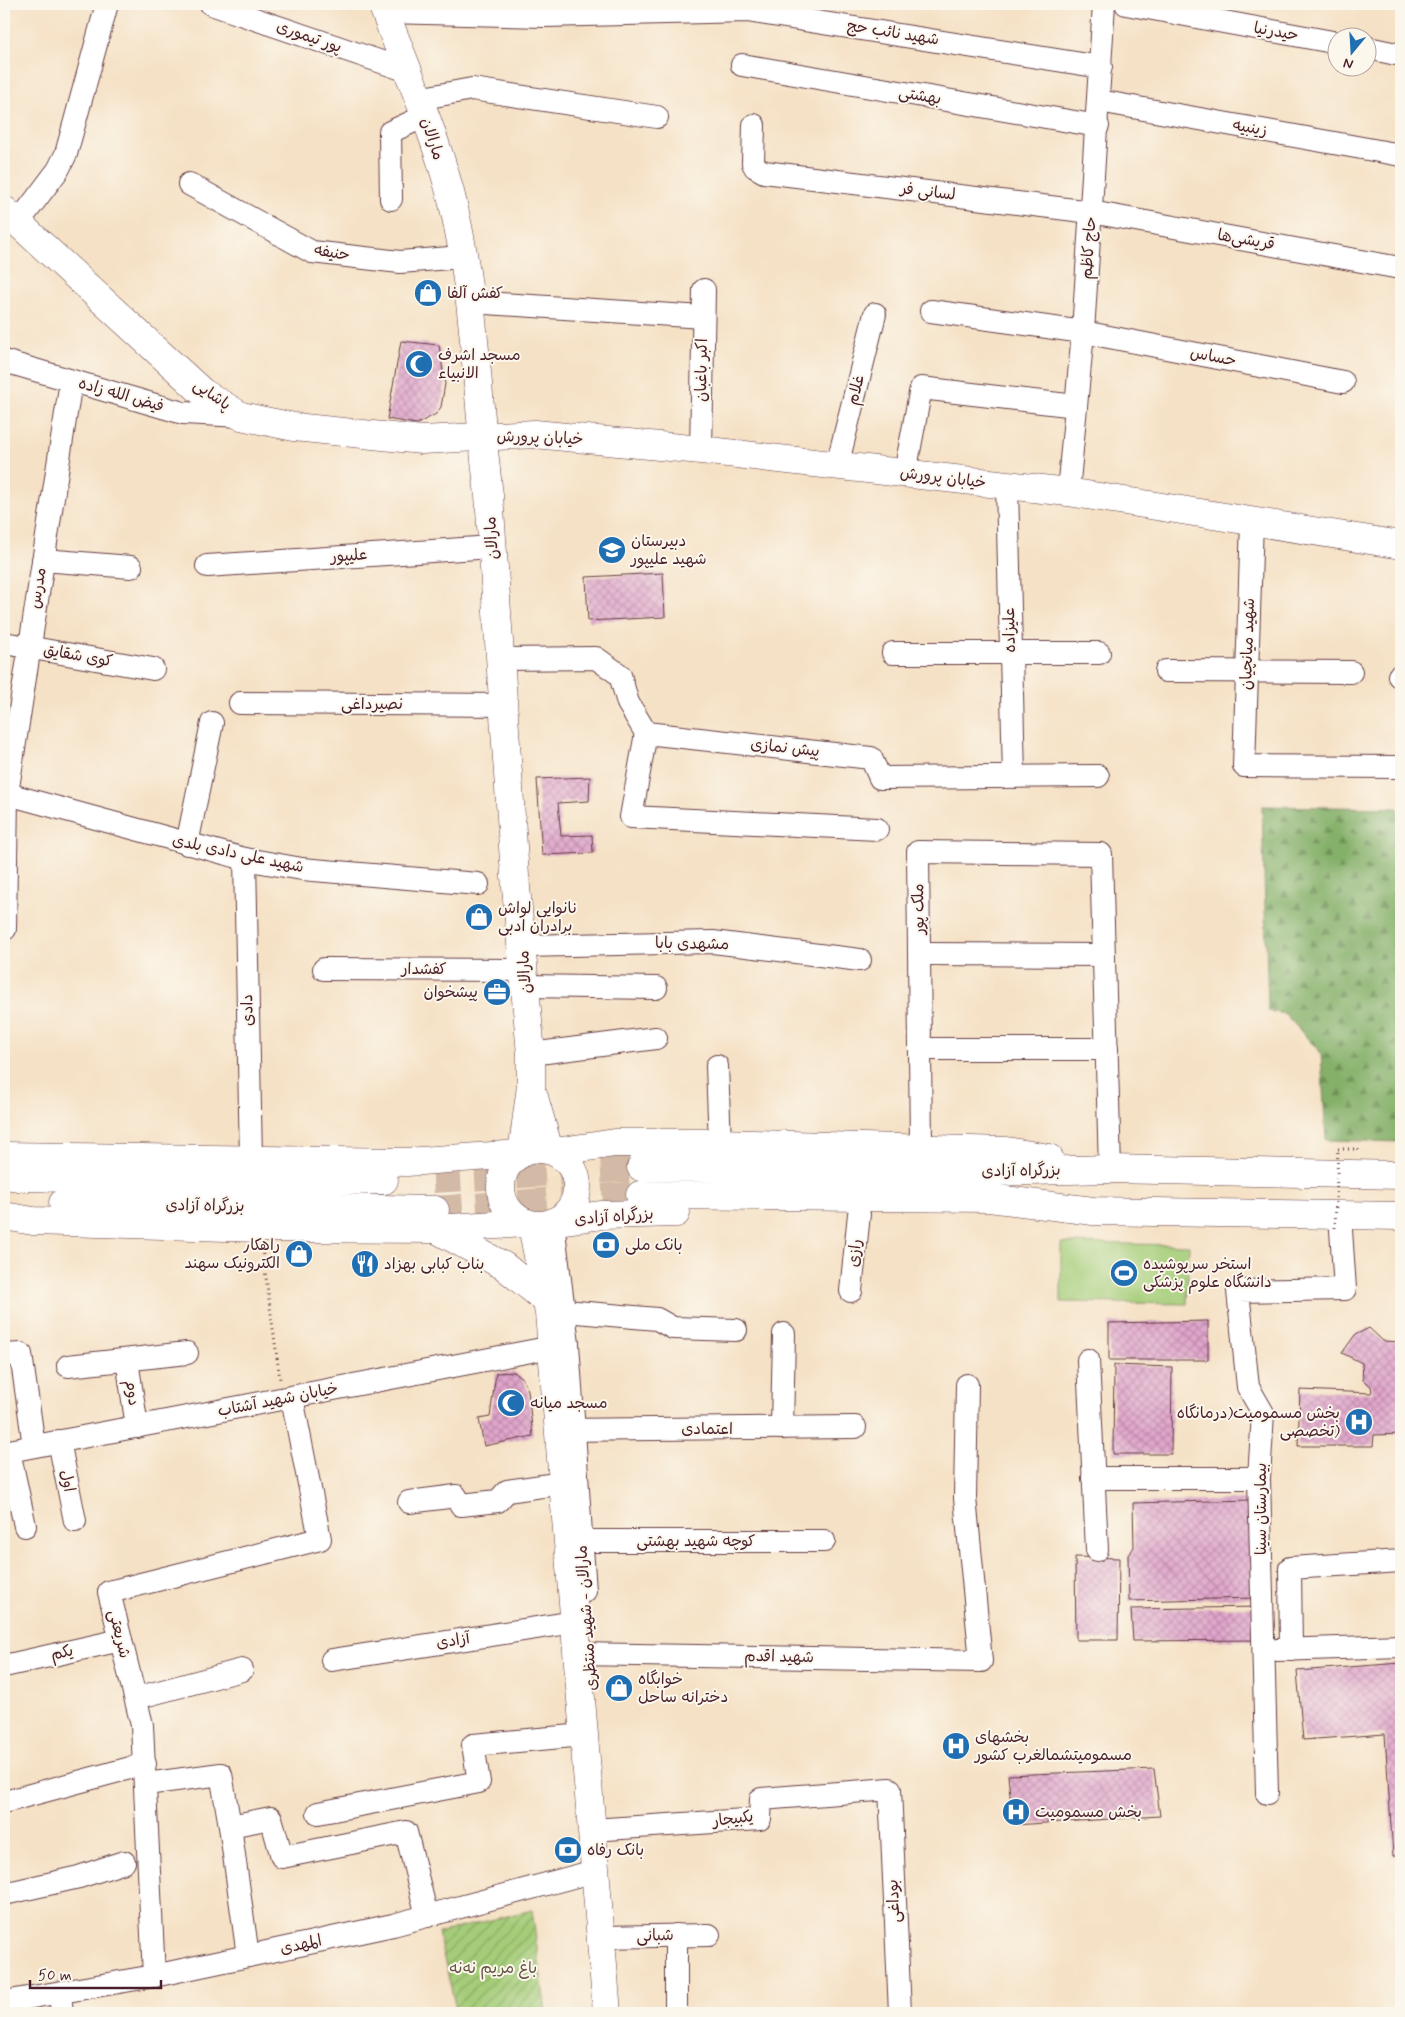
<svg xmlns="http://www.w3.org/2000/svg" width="1405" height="2017" viewBox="0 0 1405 2017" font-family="Mynerve,'Playpen Sans Arabic',sans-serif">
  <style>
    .forest { fill: url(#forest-firs); stroke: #67684a }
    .garden { fill: url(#garden-furrows); stroke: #787652 }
    .pitch { fill: #a5cd79; stroke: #787652 }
    .building { fill: url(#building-cross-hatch) }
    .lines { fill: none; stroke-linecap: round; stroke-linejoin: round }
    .highway-tunnel { stroke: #d3baa6; stroke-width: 28; stroke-dasharray: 28 14; stroke-linecap: butt }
    .minor-casing { stroke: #643c42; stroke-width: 24 }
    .major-casing { stroke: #643c42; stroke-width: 29 }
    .highway-casing { stroke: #643c42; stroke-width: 29 }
    .path { stroke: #643c42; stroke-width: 3; stroke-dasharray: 1 4; stroke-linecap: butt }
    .minor { stroke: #fff; stroke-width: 22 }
    .major { stroke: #fff; stroke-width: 28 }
    .highway { stroke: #fff; stroke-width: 28 }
    .path-bridge { stroke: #643c42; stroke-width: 3; stroke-dasharray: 1 4; stroke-linecap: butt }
    .labels { text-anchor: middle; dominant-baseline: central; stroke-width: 4; stroke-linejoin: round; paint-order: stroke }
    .street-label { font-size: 16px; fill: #4a1f2b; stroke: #fbf7ec }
    .poi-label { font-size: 16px; fill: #4a1f2b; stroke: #fbf7ec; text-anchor: start }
    .park-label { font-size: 16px; fill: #655342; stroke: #fbf7ec }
  </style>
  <defs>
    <pattern id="forest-firs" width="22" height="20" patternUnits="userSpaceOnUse" patternTransform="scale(1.25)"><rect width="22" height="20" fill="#84b069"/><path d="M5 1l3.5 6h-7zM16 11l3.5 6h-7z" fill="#6e8f57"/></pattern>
    <pattern id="garden-furrows" width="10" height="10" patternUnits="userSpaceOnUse" patternTransform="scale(1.25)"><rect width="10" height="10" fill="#a5cd79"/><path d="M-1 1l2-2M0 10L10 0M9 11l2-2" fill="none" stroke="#88a663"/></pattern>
    <pattern id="building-cross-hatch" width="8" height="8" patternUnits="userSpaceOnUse" patternTransform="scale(1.25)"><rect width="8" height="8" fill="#e1a6cc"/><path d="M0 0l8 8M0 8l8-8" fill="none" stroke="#b887a6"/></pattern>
  </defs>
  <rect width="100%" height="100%" fill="#fbf7ec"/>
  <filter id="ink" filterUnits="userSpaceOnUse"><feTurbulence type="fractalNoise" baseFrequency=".02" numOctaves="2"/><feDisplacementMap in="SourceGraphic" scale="10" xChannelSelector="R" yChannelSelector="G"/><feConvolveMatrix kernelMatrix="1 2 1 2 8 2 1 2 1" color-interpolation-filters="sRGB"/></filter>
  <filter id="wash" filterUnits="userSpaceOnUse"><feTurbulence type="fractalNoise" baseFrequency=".0096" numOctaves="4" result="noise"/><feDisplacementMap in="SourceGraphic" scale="20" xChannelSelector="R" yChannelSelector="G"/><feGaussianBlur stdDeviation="1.12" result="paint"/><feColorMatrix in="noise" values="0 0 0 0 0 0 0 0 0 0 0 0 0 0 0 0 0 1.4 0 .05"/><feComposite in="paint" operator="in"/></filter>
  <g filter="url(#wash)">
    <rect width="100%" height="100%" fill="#f5e1c5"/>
    <polygon class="forest" points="1262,806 1398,808 1401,869 1401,1142 1326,1140 1321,1053 1285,1014 1268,1011"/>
    <polygon class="garden" points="532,1910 546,2013 457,2013 438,1933"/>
    <polygon class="pitch" points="1061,1243 1189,1245 1187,1304 1061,1302"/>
    <g id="blocks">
      <g class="building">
        <polygon points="401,341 439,345 445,384 441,407 436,414 417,424 387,419"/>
        <polygon points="663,573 665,617 588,621 586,577"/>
        <polygon points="590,777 589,801 558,803 561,836 592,835 593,853 542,855 537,779"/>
        <polygon points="1208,1321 1208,1360 1109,1360 1109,1323"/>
        <polygon points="1369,1328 1383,1341 1401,1342 1401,1434 1374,1435 1373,1446 1298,1446 1300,1390 1372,1393 1371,1386 1363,1380 1362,1363 1342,1353 1355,1335"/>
        <polygon points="1114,1365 1172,1367 1171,1454 1113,1454"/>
        <polygon points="514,1372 522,1378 528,1390 533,1436 484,1446 479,1419 490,1417 496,1373"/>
        <polygon points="1252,1500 1255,1598 1129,1601 1128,1555 1134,1547 1133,1503"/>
        <polygon points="1075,1557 1119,1558 1118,1640 1076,1640"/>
        <polygon points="1262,1607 1260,1640 1133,1641 1131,1609"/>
        <polygon points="1401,1663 1401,1856 1393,1856 1385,1734 1303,1740 1297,1671"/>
        <polygon points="1154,1769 1160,1816 1013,1825 1008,1775"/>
      </g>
    </g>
  </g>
  <g filter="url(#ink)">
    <use href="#blocks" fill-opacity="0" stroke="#643c42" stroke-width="1"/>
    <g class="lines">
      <g class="highway-tunnel">
        <polyline points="433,1179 641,1167"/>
        <polyline points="435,1210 640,1195"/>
      </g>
      <defs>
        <g id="minor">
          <polyline points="211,4 408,71"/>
          <polyline points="1126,4 1338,43"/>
          <polyline points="385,12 545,16 747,11 1101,67"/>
          <polyline points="1368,48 1401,55"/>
          <polyline points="742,65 1098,126"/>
          <polyline points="418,99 472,89 657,117"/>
          <polyline points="1099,101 1401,155"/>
          <polyline points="754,125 753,163 755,167 764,172 1091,212 1400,268"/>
          <polyline points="189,184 312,252 400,262 462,257"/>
          <polyline points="391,199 390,132 425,116"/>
          <polyline points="18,223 58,170 66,154 107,4"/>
          <polyline points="470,302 703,317"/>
          <polyline points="931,311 1083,332 1343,382"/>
          <polyline points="4,361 183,413 241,416"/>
          <polyline points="701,450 704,290"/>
          <polyline points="837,466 875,314"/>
          <polyline points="905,473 921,388 1076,406"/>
          <polyline points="1007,485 1014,776"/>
          <polyline points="1068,492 1083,332 1104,4"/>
          <polyline points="1252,521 1244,766 1401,767"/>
          <polyline points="43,560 131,567"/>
          <polyline points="207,566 492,547"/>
          <polyline points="4,643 153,669"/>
          <polyline points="893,653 1099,653"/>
          <polyline points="502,659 596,658 620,675 628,703 646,733 871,758 880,778 1098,776"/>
          <polyline points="1166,671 1351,672"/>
          <polyline points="1399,676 1401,676"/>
          <polyline points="240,703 505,705"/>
          <polyline points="646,733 631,817 877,829"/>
          <polyline points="4,793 245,859 302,869 478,884"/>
          <polyline points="187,844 212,723"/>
          <polyline points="245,859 251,1160"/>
          <polyline points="5,929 7,794 71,381"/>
          <polyline points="523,946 713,942 860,960"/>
          <polyline points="919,954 1104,955"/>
          <polyline points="324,969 525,970"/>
          <polyline points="526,986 656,988"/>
          <polyline points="920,1049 1107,1049"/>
          <polyline points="531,1054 656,1038"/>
          <polyline points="717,1066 720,1143"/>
          <polyline points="921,1148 918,852 1101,854 1110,1169"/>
          <polyline points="553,1223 568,1344 585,1591"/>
          <polyline points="851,1291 859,1214"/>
          <polyline points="550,1313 565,1311 657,1319 673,1328 736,1330"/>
          <polyline points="4,1355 21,1354 34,1446"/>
          <polyline points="127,1360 137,1427"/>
          <polyline points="1088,1360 1097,1550"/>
          <polyline points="68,1366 187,1353"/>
          <polyline points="782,1428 784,1334"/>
          <polyline points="560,1430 855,1427"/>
          <polyline points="59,1441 75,1521"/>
          <polyline points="9,1451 25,1526"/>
          <polyline points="4,1452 568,1344"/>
          <polyline points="1093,1478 1259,1478"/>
          <polyline points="409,1502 456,1496 461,1505 498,1501 507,1491 563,1483"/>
          <polyline points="568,1541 824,1541"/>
          <polyline points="1277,1650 1401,1646"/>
          <polyline points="1291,1650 1290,1568 1401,1561"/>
          <polyline points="577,1654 981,1661 965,1498 967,1385"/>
          <polyline points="332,1660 574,1622"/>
          <polyline points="4,1666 121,1640"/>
          <polyline points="136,1698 242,1670"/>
          <polyline points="146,1784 221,1774 230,1826 271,1818 282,1857 406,1832 427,1916"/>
          <polyline points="1267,1793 1259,1478 1263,1413 1248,1387 1238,1291 1345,1289 1340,1215"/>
          <polyline points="4,1802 145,1764"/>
          <polyline points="318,1813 479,1782 473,1745 584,1735"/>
          <polyline points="230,1826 248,1956"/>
          <polyline points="591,1830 760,1819 761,1799 890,1789 900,2013"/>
          <polyline points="4,1894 79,1877 124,1862"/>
          <polyline points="676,1935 676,2013"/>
          <polyline points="601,1937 709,1935"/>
          <polyline points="154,1976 142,1725 109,1592 320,1539 292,1398"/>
          <polyline points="60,1993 62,2013"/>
          <polyline points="4,2002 154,1976 393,1925 595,1871"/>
        </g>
        <g id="major">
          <path d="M382,4C405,66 433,128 450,192C476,291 476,395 489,495L515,876L531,1054V1086L522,1153"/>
          <polyline points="4,210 202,392 241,416 294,427 422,440 535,434 701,450 1068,492 1401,545"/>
          <polyline points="534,1097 549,1150"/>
          <polyline points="532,1225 549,1313 607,2013"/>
          <polyline points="436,1229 504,1266 547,1301"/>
        </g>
        <g id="highway">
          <circle cx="539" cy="1187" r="38"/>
          <polyline points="555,1152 615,1143 720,1143 1006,1151 1049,1158"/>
          <polyline points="4,1156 407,1162 520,1154"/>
          <polyline points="641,1167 991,1172 1110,1169 1401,1175"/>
          <polyline points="4,1175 18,1177 291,1182 384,1180"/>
          <polyline points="640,1195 989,1198 1093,1211 1401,1216"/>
          <polyline points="63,1203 435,1210"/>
          <polyline points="4,1216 33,1221 259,1228 436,1229 525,1223"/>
          <polyline points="556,1221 602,1215 676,1213"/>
        </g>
      </defs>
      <use href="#minor" class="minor-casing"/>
      <use href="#major" class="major-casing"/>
      <use href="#highway" class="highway-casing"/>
      <g class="path">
        <polyline points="1338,1149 1358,1149 1358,1153"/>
        <polyline points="262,1249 280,1379"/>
      </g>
      <use href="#minor" class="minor"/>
      <use href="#major" class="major"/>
      <use href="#highway" class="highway"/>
      <polyline class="path-bridge" points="1335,1228 1338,1149"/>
    </g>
  </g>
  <defs>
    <symbol id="shop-disc" viewBox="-11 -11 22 22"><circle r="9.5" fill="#1f6fb2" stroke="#fbf7ec"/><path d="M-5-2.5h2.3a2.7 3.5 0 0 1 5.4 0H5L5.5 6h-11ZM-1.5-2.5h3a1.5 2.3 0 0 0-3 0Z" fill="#fff"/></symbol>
    <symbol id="mosque-disc" viewBox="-11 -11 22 22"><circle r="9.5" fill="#1f6fb2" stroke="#fbf7ec"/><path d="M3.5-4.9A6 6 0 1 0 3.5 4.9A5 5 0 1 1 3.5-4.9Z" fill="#fff"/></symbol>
    <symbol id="school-disc" viewBox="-11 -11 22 22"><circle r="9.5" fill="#1f6fb2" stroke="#fbf7ec"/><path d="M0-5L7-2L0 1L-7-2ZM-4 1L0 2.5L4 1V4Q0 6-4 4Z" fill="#fff"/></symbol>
    <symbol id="office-disc" viewBox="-11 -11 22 22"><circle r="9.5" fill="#1f6fb2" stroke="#fbf7ec"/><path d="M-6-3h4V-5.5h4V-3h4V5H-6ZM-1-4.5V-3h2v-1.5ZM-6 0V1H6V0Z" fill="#fff"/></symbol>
    <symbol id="bank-disc" viewBox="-11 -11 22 22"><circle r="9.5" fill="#1f6fb2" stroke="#fbf7ec"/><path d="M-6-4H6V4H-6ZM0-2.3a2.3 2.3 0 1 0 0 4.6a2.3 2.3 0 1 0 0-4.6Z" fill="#fff"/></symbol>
    <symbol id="restaurant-disc" viewBox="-11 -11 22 22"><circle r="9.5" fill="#1f6fb2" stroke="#fbf7ec"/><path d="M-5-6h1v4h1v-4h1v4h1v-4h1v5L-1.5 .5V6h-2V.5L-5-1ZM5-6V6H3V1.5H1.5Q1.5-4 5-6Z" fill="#fff"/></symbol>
    <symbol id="stadium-disc" viewBox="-11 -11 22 22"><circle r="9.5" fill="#1f6fb2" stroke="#fbf7ec"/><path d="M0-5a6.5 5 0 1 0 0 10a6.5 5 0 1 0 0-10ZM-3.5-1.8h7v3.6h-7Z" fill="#fff"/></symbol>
    <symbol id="hospital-disc" viewBox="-11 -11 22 22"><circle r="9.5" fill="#1f6fb2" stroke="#fbf7ec"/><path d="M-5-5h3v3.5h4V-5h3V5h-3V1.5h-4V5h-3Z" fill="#fff"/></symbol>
  </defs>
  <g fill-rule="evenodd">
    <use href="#shop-disc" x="412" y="277" width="32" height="32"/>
    <use href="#mosque-disc" x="403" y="348" width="32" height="32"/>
    <use href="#school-disc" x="596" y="534" width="32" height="32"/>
    <use href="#shop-disc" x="463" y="901" width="32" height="32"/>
    <use href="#office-disc" x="481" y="976" width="32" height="32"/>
    <use href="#bank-disc" x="590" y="1229" width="32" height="32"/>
    <use href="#shop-disc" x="283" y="1238" width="32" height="32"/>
    <use href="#restaurant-disc" x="349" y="1248" width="32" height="32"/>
    <use href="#stadium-disc" x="1108" y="1257" width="32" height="32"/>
    <use href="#mosque-disc" x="495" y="1387" width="32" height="32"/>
    <use href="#hospital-disc" x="1343" y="1406" width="32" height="32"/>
    <use href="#shop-disc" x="603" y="1672" width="32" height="32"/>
    <use href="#hospital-disc" x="940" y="1730" width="32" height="32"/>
    <use href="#hospital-disc" x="1000" y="1796" width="32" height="32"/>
    <use href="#bank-disc" x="552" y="1834" width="32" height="32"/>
  </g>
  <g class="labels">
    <g class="street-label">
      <text transform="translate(1276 32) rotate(10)">حیدرنیا</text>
      <text transform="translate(893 33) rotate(9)">شهید نائب حج</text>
      <text transform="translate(309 37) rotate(19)">پور تیموری</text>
      <text transform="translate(920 96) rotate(10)">بهشتی</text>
      <text transform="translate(1250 128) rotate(10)">زینبیه</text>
      <text transform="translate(432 139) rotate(72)">مارالان</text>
      <text transform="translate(928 192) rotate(7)">لسانی فر</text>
      <text transform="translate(1246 240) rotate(10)">قریشی‌ها</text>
      <text transform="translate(1089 248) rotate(-86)">حاج کاظم</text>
      <text transform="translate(332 253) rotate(9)">حنیفه</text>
      <text transform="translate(1213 357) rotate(11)">حساس</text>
      <text transform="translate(702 370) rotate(-89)">اکبر باغبان</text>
      <text transform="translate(856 390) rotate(-76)">غلام</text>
      <text transform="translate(121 395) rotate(16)">فیض الله زاده</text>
      <text transform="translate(212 395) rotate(35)">پاشایی</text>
      <text transform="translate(540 438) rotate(2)">خیابان پرورش</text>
      <text transform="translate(943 478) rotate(7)">خیابان پرورش</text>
      <text transform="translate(492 538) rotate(-94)">مارالان</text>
      <text transform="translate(349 556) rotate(-4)">علیپور</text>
      <text transform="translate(38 588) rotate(-81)">مدرس</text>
      <text transform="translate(1010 630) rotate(-91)">علیزاده</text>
      <text transform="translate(1248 644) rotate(-88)">شهید میانچیان</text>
      <text transform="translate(78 656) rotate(10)">کوی شقایق</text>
      <text x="372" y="704">نصیرداغی</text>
      <text transform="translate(785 748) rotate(6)">پیش نمازی</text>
      <text transform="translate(238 854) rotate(12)">شهید علی دادی بلدی</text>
      <text transform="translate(919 909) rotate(-91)">ملک پور</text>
      <text transform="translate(692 944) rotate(1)">مشهدی بابا</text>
      <text x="424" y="969">کفشدار</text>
      <text transform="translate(525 972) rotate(-94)">مارالان</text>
      <text transform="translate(248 1010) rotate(-91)">دادی</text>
      <text transform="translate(1021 1171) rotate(-1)">بزرگراه آزادی</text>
      <text transform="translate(205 1206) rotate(1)">بزرگراه آزادی</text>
      <text transform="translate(614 1217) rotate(-4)">بزرگراه آزادی</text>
      <text transform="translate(855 1253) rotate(-84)">رازی</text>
      <text transform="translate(132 1393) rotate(82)">دوم</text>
      <text transform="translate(278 1400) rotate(-11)">خیابان شهید آشتاب</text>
      <text x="707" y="1429">اعتمادی</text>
      <text transform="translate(67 1481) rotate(79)">اول</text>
      <text transform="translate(1261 1509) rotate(-90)">بیمارستان سینا</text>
      <text x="696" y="1541">کوچه شهید بهشتی</text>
      <text transform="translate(587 1618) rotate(-94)">مارالان - شهید منتظری</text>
      <text transform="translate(119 1634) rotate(76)">شریعتی</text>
      <text transform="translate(453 1641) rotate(-9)">آزادی</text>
      <text transform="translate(62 1653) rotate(-13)">یکم</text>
      <text transform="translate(779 1657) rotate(1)">شهید اقدم</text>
      <text transform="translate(733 1819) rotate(-7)">یکبیجار</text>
      <text transform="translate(894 1901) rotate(-93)">بوداغی</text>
      <text transform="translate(655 1936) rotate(-2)">شبانی</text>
      <text transform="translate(301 1945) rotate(-12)">المهدی</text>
    </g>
    <g class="poi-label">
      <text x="447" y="293">کفش آلفا</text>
      <text x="438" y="355">مسجد اشرف<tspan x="438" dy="18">الانبیاء</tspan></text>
      <text x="631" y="541">دبیرستان<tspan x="631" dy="18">شهید علیپور</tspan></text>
      <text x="498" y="908">نانوایی لواش<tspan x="498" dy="18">برادران ادبی</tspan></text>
      <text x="478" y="992" text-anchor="end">پیشخوان</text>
      <text x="280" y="1245" text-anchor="end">راهکار<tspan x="280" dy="18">الکترونیک سهند</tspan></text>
      <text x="625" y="1245">بانک ملی</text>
      <text x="384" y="1264">بناب کبابی بهزاد</text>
      <text x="1143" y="1264">استخر سرپوشیده<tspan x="1143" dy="18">دانشگاه علوم پزشکی</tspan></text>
      <text x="530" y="1403">مسجد میانه</text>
      <text x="1340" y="1413" text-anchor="end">بخش مسمومیت(درمانگاه<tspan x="1340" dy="18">تخصصی)</tspan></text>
      <text x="638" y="1679">خوابگاه<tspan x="638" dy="18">دخترانه ساحل</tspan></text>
      <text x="975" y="1737">بخشهای<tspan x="975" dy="18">مسمومیتشمالغرب کشور</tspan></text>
      <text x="1035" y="1812">بخش مسمومیت</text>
      <text x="587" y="1850">بانک رفاه</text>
    </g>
    <g class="park-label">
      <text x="493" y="1968">باغ مریم نه‌نه</text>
    </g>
  </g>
  <rect width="1405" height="2017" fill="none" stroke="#fbf7ec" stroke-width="20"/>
  <g transform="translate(1352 52) rotate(198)"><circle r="24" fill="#fbf7ec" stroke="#b4a19f"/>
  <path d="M0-4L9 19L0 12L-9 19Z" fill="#1f6fb2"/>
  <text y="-8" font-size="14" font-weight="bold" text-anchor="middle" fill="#4a1f2b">N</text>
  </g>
  <path d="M30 1980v8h131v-8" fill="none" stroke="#4a1f2b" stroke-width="2.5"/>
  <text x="38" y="1980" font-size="15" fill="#4a1f2b" stroke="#fbf7ec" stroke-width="4" paint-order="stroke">50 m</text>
</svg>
